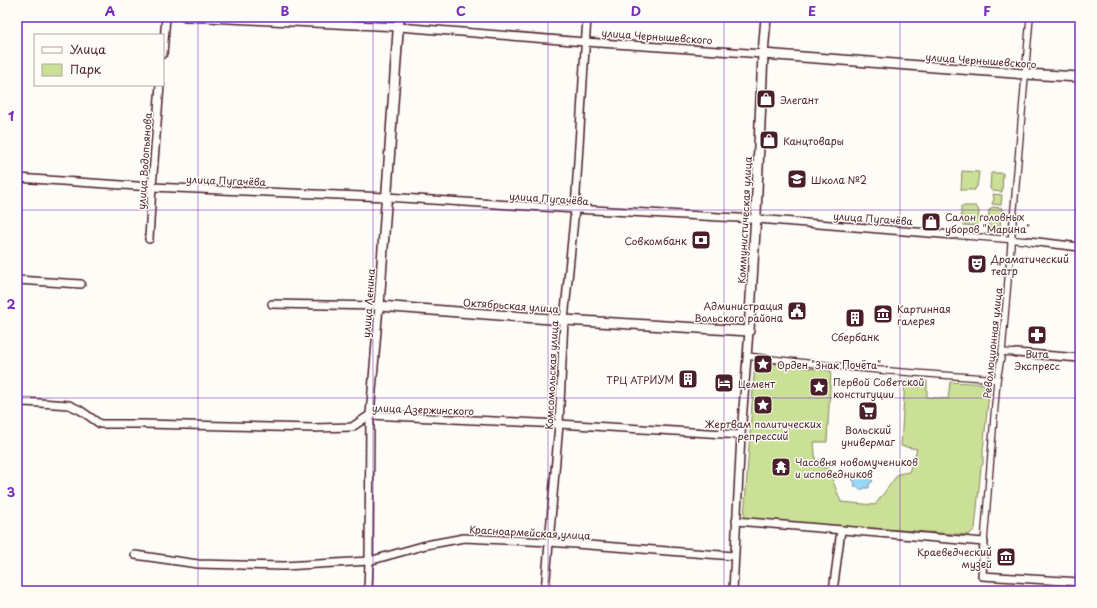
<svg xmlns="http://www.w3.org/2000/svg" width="1097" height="608" viewBox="0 0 1097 608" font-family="'Playpen Sans',sans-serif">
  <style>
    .green { fill: #c9e096; stroke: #8a8060 }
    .water { fill: #97d7f8; stroke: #788da6 }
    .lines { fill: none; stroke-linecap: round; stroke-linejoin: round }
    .pedestrian-casing { stroke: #4a1f2b; stroke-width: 8 }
    .minor-casing { stroke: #4a1f2b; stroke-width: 10 }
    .tertiary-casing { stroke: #4a1f2b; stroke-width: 12 }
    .pedestrian { stroke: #fdfcf7; stroke-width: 5.5 }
    .minor { stroke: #fdfcf7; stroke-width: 7 }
    .tertiary { stroke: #fdfcf7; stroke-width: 9 }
    .grid { fill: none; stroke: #7b2cbf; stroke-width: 1; stroke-opacity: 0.55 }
    .labels { text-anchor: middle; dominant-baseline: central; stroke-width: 3; stroke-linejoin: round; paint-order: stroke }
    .street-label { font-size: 10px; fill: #4a1f2b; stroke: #fdfcf7 }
    .poi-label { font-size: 10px; fill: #4a1f2b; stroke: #fdfcf7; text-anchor: start }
    .neatline { fill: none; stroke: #7b2cbf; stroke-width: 1.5 }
    .grid-label { font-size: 13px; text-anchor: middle; font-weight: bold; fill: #7b2cbf }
  </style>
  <rect width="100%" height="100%" fill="#fdfcf7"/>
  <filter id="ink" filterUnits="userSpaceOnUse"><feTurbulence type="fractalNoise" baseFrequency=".025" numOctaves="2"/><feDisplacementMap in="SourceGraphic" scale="8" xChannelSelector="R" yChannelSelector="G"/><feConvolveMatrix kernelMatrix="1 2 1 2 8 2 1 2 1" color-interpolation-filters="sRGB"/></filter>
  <g filter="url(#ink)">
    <g class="green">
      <polygon points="962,171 979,172 977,187 975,188 975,190 961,190"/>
      <polygon points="991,173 1003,173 1002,192 993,191 990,189"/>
      <polygon points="993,194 1002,195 1001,205 992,204 994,199"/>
      <polygon points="961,206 976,206 977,208 979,210 978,226 963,225 963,218 961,217"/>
      <polygon points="992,207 1002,208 1000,228 988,228 989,210"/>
      <polygon points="755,361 831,371 827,442 814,442 816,466 828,468 841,502 875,505 898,474 909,472 917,449 901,446 905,380 927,381 927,397 948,399 950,382 990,384 983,450 983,464 981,467 975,529 969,535 745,519 744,518"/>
    </g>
    <polygon class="water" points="863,470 866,473 870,473 870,478 873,481 869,484 869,488 864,488 861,491 859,488 854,487 855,483 852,479 855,477 856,472 860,472"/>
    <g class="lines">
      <defs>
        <g id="pedestrian">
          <polyline points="953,235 1029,241"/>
          <polyline points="1002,352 1016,353"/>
          <path d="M747,356C826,366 906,373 986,378L997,380"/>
          <polyline points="984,542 997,380 1002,352 1030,17"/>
        </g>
        <g id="minor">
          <polyline points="185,17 399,27 585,42 763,54"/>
          <polyline points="163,54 166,17"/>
          <polyline points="17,178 152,187 386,197 575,209 756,219 953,235"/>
          <polyline points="149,239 152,187 160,85"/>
          <polyline points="1029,241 1080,247"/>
          <polyline points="17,280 81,284"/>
          <polyline points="272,304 379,306 370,415 369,561 368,591"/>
          <polyline points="1016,353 1080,358"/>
          <polyline points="17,404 25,402 69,405 80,410 100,424 143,424 314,428 352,427 370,415 559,424 741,435"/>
          <polyline points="736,521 984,542 982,576 1080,582"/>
          <polyline points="135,555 198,564 284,566 369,561 426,545 464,538 549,542 734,556"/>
          <polyline points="545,591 559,424 564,320 575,209 587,17"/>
          <polyline points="733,591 741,435 749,331"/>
          <polyline points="833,591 841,530"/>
        </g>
        <g id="tertiary">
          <polyline points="399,17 379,306 564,320 749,331 756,214 763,54 766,17"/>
          <polyline points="763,54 1025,74 1080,77"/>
        </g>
      </defs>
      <use href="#pedestrian" class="pedestrian-casing"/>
      <use href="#minor" class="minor-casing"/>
      <use href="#tertiary" class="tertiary-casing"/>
      <use href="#pedestrian" class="pedestrian"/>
      <use href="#minor" class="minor"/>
      <use href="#tertiary" class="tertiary"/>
    </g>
  </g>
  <path class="grid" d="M198,17V591M373,17V591M548,17V591M724,17V591M900,17V591M17,210H1080M17,398H1080"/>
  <defs>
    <symbol id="shop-square" viewBox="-11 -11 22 22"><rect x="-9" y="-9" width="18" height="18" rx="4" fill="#4a1f2b" stroke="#fdfcf7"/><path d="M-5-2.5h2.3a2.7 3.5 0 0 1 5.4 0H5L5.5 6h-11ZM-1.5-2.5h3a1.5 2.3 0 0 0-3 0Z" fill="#fff"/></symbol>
    <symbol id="school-square" viewBox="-11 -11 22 22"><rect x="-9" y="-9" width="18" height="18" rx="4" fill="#4a1f2b" stroke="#fdfcf7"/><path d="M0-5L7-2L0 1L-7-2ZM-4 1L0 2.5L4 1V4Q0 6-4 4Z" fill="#fff"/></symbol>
    <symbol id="bank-square" viewBox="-11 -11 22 22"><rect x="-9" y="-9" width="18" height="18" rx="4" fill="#4a1f2b" stroke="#fdfcf7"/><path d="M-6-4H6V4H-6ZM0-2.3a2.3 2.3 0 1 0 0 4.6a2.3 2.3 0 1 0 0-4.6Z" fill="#fff"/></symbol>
    <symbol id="theatre-square" viewBox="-11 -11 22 22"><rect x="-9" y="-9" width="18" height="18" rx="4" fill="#4a1f2b" stroke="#fdfcf7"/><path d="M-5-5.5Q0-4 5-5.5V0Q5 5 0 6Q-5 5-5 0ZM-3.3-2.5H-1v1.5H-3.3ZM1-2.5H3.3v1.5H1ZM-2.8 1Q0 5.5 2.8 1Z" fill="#fff"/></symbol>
    <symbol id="civic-square" viewBox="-11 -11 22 22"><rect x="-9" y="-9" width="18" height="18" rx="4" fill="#4a1f2b" stroke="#fdfcf7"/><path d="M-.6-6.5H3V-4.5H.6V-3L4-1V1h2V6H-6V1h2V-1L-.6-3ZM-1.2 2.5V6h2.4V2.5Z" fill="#fff"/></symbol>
    <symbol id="museum-square" viewBox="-11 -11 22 22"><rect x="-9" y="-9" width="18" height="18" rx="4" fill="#4a1f2b" stroke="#fdfcf7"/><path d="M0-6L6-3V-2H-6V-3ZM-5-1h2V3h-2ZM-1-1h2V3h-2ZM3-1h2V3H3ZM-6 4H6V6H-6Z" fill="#fff"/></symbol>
    <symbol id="building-square" viewBox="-11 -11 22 22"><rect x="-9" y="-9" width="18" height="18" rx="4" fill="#4a1f2b" stroke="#fdfcf7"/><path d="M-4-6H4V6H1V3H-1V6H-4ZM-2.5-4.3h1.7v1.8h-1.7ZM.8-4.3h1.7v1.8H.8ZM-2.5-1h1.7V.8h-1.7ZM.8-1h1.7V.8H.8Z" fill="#fff"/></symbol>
    <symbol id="pharmacy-square" viewBox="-11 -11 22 22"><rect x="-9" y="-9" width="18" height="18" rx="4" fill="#4a1f2b" stroke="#fdfcf7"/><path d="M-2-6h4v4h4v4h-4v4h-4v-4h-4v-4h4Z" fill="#fff"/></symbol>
    <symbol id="sight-square" viewBox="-11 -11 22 22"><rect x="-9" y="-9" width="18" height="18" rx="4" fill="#4a1f2b" stroke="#fdfcf7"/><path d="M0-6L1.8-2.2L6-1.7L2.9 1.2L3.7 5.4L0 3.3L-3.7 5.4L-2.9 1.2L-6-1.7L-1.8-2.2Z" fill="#fff"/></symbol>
    <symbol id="hotel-square" viewBox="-11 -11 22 22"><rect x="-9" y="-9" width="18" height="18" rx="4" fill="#4a1f2b" stroke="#fdfcf7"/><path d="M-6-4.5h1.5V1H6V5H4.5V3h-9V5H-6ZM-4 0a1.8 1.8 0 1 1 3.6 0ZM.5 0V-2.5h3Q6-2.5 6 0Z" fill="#fff"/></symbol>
    <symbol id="supermarket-square" viewBox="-11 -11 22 22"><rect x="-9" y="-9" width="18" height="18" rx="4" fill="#4a1f2b" stroke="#fdfcf7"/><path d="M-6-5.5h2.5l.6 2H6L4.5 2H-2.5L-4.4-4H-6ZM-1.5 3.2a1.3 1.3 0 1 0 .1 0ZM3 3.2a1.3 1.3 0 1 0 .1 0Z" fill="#fff"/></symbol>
    <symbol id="temple-square" viewBox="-11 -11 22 22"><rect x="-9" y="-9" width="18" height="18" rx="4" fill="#4a1f2b" stroke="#fdfcf7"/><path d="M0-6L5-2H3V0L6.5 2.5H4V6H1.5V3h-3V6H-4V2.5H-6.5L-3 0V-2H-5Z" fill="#fff"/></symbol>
  </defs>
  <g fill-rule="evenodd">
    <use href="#shop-square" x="755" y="88" width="22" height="22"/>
    <use href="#shop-square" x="758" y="129" width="22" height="22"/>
    <use href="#school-square" x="786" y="168" width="22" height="22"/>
    <use href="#shop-square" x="920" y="211" width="22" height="22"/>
    <use href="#bank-square" x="690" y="229" width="22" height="22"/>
    <use href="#theatre-square" x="966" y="253" width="22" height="22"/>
    <use href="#civic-square" x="786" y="300" width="22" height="22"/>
    <use href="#museum-square" x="872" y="303" width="22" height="22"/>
    <use href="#building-square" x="844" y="307" width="22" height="22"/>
    <use href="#pharmacy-square" x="1026" y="324" width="22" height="22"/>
    <use href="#sight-square" x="752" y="353" width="22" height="22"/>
    <use href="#building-square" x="677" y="368" width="22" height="22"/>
    <use href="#hotel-square" x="713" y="372" width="22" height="22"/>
    <use href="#sight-square" x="808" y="376" width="22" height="22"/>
    <use href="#sight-square" x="752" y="394" width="22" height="22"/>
    <use href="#supermarket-square" x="857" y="400" width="22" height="22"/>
    <use href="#temple-square" x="770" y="456" width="22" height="22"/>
    <use href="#museum-square" x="995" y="546" width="22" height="22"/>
  </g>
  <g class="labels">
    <g class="street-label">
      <text transform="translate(657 36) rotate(4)">улица Чернышевского</text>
      <text transform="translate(981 60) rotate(4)">улица Чернышевского</text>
      <text transform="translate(144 161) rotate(-86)">улица Водопьянова</text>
      <text transform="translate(226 180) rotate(2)">улица Пугачёва</text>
      <text transform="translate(549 198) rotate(4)">улица Пугачёва</text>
      <text transform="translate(873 218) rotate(4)">улица Пугачёва</text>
      <text transform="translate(744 220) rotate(-87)">Коммунистическая улица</text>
      <text transform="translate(368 303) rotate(-86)">улица Ленина</text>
      <text transform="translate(511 305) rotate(4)">Октябрьская улица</text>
      <text transform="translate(992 343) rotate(-84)">Революционная улица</text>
      <text transform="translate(551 375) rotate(-87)">Комсомольская улица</text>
      <text transform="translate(423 409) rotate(2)">улица Дзержинского</text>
      <text transform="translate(530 532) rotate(3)">Красноармейская улица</text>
    </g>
    <g class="poi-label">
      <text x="780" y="99">Элегант</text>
      <text x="783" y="140">Канцтовары</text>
      <text x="811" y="179">Школа №2</text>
      <text x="945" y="216">Салон головных<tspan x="945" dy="12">уборов "Марина"</tspan></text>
      <text x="687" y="240" text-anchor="end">Совкомбанк</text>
      <text x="991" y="258">Драматический<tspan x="991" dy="12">театр</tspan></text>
      <text x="783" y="305" text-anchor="end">Администрация<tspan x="783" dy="12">Вольского района</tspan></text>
      <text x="897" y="308">Картинная<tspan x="897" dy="12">галерея</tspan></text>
      <text x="855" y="336" text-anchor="middle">Сбербанк</text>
      <text x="1037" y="353" text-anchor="middle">Вита<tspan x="1037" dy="12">Экспресс</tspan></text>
      <text x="777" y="364">Орден "Знак Почёта"</text>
      <text x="674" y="379" text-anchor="end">ТРЦ АТРИУМ</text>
      <text x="833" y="381">Первой Советской<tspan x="833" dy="12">конституции</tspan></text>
      <text x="738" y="383">Цемент</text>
      <text x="763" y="423" text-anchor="middle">Жертвам политических<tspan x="763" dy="12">репрессий</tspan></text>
      <text x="868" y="429" text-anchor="middle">Вольский<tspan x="868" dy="12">универмаг</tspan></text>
      <text x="795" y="461">Часовня новомучеников<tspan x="795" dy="12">и исповедников</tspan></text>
      <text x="992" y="551" text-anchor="end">Краеведческий<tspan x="992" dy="12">музей</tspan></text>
    </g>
  </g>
  <rect width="1097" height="608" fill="none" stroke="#fdfcf7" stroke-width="44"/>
  <rect x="34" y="34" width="130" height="52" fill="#fdfcf7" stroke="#b5a4a5"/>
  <rect x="42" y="47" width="20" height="6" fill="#fdfcf7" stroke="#b5a4a5"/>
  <text x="70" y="54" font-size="12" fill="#4a1f2b">Улица</text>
  <rect x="42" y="64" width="20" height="12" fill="#c9e096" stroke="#b5a4a5"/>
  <text x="70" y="74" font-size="12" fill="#4a1f2b">Парк</text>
  <rect x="22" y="22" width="1053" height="564" class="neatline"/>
  <g class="grid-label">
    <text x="110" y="16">A</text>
    <text x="285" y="16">B</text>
    <text x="461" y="16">C</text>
    <text x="636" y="16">D</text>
    <text x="812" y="16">E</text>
    <text x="987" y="16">F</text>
    <text x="11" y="121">1</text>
    <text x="11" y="309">2</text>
    <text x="11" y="497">3</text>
  </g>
</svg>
